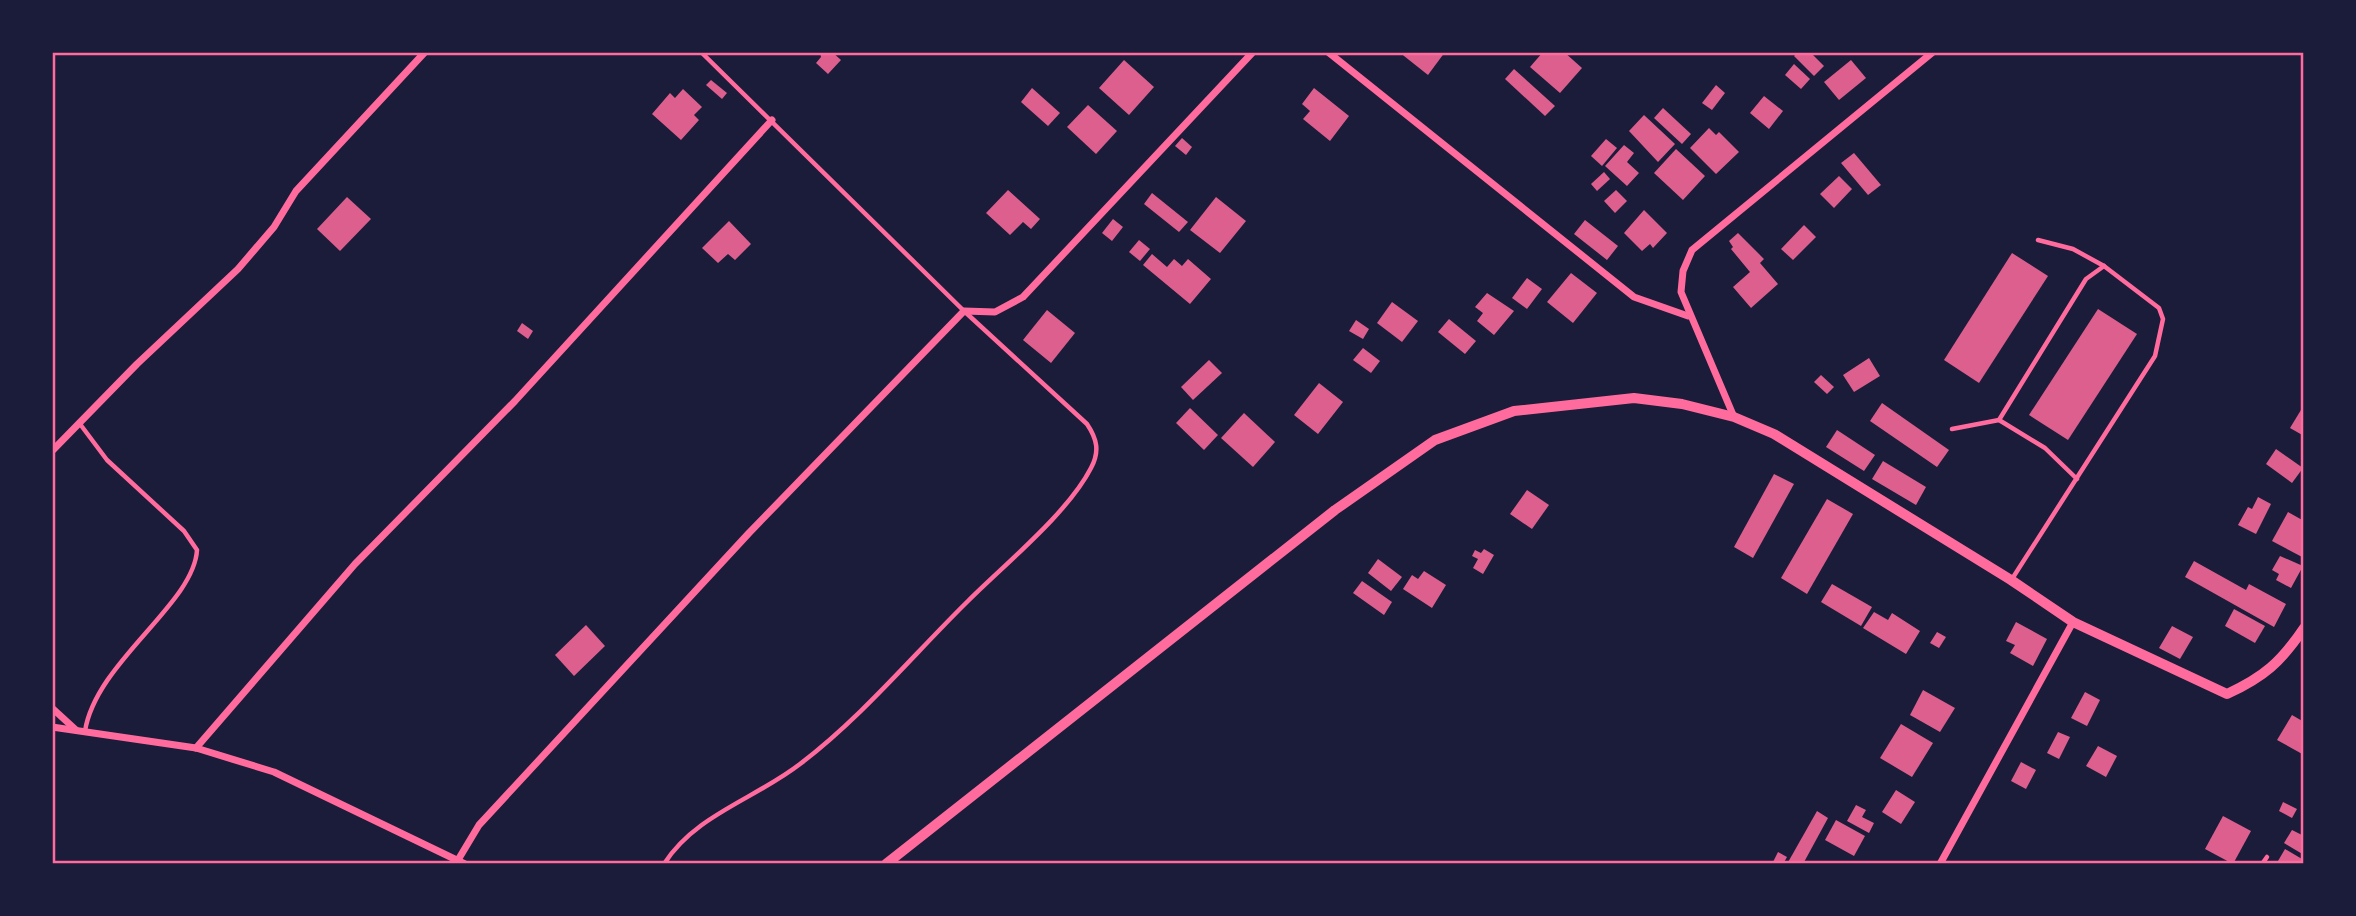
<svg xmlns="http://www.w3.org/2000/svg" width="2356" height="916" viewBox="0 0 2356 916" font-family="'Nunito Sans',sans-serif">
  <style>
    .building { fill: #dd5f8e }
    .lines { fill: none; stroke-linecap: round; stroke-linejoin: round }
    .service { stroke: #ff6b9d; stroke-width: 4.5 }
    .minor { stroke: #ff6b9d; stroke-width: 7 }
    .tertiary { stroke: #ff6b9d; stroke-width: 10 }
    .neatline { fill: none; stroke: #ff6b9d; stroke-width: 2.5 }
  </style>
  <rect width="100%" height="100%" fill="#1b1b3a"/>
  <g class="building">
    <polygon points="820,52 832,52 841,60 828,74 816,63 821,57"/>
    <polygon points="1399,52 1445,52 1428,75"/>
    <polygon points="1543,52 1564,52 1582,68 1560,93 1530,67"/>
    <polygon points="1798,52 1810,52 1824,66 1814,76 1794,56"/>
    <polygon points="1124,60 1154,87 1129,115 1099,88"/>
    <polygon points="1851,60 1866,78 1839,100 1824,82"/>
    <polygon points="1794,64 1810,79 1801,89 1785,75"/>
    <polygon points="1514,69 1555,106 1545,116 1505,79"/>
    <polygon points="711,80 727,93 722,99 706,85"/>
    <polygon points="1716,85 1725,93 1712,110 1702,103"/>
    <polygon points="1032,88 1060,113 1048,126 1021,102"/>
    <polygon points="1314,88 1349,116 1330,141 1303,119 1310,111 1302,104"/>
    <polygon points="683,89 702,107 694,115 699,120 681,140 652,114 670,93 675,98"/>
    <polygon points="1764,96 1783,111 1769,129 1750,113"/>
    <polygon points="1088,105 1117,131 1096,154 1067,127"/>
    <polygon points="1663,108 1691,134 1682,144 1654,118"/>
    <polygon points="1644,115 1675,144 1658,162 1629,131"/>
    <polygon points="1709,128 1716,135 1719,132 1739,152 1716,174 1690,148"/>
    <polygon points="1182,138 1192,147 1186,155 1175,146"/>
    <polygon points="1606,139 1617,148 1602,166 1591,156"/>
    <polygon points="1624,145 1634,153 1627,162 1639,173 1627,186 1605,166"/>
    <polygon points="1676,149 1705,176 1683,200 1654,173"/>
    <polygon points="1854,153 1881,185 1868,195 1841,163"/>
    <polygon points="1604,172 1610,179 1597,191 1591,184"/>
    <polygon points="1839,176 1852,189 1834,208 1820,194"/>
    <polygon points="1008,190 1040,219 1031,229 1023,222 1010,235 986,213"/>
    <polygon points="1616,190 1627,201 1615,213 1604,201"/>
    <polygon points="1152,193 1188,222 1179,232 1144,204"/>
    <polygon points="347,197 371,219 340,251 317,229"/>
    <polygon points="1216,197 1246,221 1220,253 1190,230"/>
    <polygon points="1644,210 1667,233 1653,248 1650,244 1642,251 1624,233"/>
    <polygon points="1113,219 1123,227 1112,241 1102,233"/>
    <polygon points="1585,220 1618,246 1607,260 1574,234"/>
    <polygon points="729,221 751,244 735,260 728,254 718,263 702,248"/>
    <polygon points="1804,225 1816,237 1793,260 1781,249"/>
    <polygon points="1738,233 1764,259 1760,263 1778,284 1751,308 1733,287 1750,272 1731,249 1733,247 1729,241"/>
    <polygon points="1139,240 1150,249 1140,261 1129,252"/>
    <polygon points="2012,253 2048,276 1979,383 1944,360"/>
    <polygon points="1152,254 1167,267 1174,259 1182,266 1188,259 1211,279 1190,304 1143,265"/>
    <polygon points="1571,273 1597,293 1573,323 1547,302"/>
    <polygon points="1527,278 1542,289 1527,309 1512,298"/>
    <polygon points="1487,293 1514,311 1494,335 1477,321 1483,313 1475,307"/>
    <polygon points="1392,302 1418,321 1402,342 1377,323"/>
    <polygon points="2098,309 2137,334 2068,440 2029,415"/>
    <polygon points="1047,310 1075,333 1051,363 1023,340"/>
    <polygon points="1449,319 1476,341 1465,354 1438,332"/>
    <polygon points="1356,320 1369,329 1363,339 1349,331"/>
    <polygon points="522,323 533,331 528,339 517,331"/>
    <polygon points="1363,348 1380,361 1371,373 1353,360"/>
    <polygon points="1869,358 1880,376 1854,392 1843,375"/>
    <polygon points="1209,360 1222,373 1193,400 1181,387"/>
    <polygon points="1821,375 1834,387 1827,394 1814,382"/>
    <polygon points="1319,383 1343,402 1318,434 1294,415"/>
    <polygon points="1882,403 1949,450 1937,467 1870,421"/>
    <polygon points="2304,405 2304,436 2290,428"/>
    <polygon points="1190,408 1218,435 1204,450 1176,423"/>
    <polygon points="1244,413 1275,442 1253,467 1221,438"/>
    <polygon points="1837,430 1875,455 1864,471 1826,447"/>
    <polygon points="2276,449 2303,468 2292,483 2266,464"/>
    <polygon points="1883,461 1926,487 1916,505 1872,479"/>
    <polygon points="1774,474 1794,484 1753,558 1734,547"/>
    <polygon points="1527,490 1549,505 1532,529 1510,514"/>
    <polygon points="2258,497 2271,504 2256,534 2238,525 2248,507 2252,509"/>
    <polygon points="1827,499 1853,514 1807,594 1781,578"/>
    <polygon points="2288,512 2304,521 2304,558 2272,541"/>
    <polygon points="1484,549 1494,555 1483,574 1473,568 1478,559 1472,556 1475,550 1481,553"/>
    <polygon points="2280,556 2303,566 2291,588 2276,580 2279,574 2272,570"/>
    <polygon points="1378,559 1402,577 1391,591 1368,573"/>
    <polygon points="2194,561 2246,590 2249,584 2286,604 2274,627 2185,577"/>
    <polygon points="1424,571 1446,585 1432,608 1403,589 1412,575 1418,579"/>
    <polygon points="1362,581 1392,602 1384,615 1353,593"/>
    <polygon points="1832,584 1872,607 1861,626 1821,602"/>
    <polygon points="2234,609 2265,626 2255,643 2225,626"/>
    <polygon points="1874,612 1888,620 1892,613 1920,631 1906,654 1863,628"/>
    <polygon points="2016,622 2047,639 2033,666 2010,653 2015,645 2006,641"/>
    <polygon points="586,625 605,646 574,676 555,655"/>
    <polygon points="2172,626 2193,637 2180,659 2159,648"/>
    <polygon points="1937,632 1946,637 1939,648 1930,643"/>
    <polygon points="1923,690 1955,708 1940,732 1910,715"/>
    <polygon points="2085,692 2100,700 2087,726 2071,718"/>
    <polygon points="2292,715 2304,722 2304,755 2277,740"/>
    <polygon points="1901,724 1933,743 1912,777 1880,758"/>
    <polygon points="2058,732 2070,737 2059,759 2047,753"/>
    <polygon points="2098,746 2117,756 2106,777 2086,766"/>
    <polygon points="2021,762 2036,770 2026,789 2011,781"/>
    <polygon points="1896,790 1915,802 1901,824 1882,812"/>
    <polygon points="2283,802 2297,809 2292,818 2279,811"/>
    <polygon points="1856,805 1866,810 1862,817 1874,823 1869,833 1847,821"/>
    <polygon points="1817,811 1828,818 1803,864 1787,864"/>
    <polygon points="2223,816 2251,831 2233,864 2205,849"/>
    <polygon points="1836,820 1865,836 1854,856 1825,840"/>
    <polygon points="2292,830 2304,836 2304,855 2284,843"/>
    <polygon points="2285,849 2302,859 2300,864 2278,861"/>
    <polygon points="1778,852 1787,857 1783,864 1772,864"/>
  </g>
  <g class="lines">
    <g class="service">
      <polyline points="1999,420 2086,279 2104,266"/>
      <path d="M80,424L107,460L184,531L197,550C194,604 96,662 85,731"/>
      <polyline points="1952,429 1999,420 2045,448 2077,479"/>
      <polyline points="2012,579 2155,356 2163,319 2159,308 2104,266 2073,249 2038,240"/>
      <path d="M664,864C695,815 755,799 800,764C862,717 913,655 968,601C1005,564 1068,513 1091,468C1100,451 1097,439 1087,424L964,311L701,52"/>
      <polyline points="2262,864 2267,857"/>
    </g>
    <g class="minor">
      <polyline points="1328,52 1634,297 1688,316"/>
      <polyline points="1734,417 1681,292 1683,271 1692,250 1933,52"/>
      <polyline points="52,451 137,364 238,269 274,227 296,191 425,52"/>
      <polyline points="52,708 76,730"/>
      <polyline points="52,727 196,748 274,772 465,864"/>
      <polyline points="196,748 355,564 515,401 772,120"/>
      <polyline points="458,860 479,825 749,533 964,311 995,312 1023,297 1253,52"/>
      <polyline points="1940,864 2073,622"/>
    </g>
    <path class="tertiary" d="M886,864L1335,510L1435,440L1514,411L1634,398L1682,404L1734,417L1774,434L2011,580L2073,622L2227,694C2264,677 2281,662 2304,628"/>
  </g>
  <rect width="2356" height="916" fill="none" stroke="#1b1b3a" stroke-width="108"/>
  <rect x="54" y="54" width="2248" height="808" class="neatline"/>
</svg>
